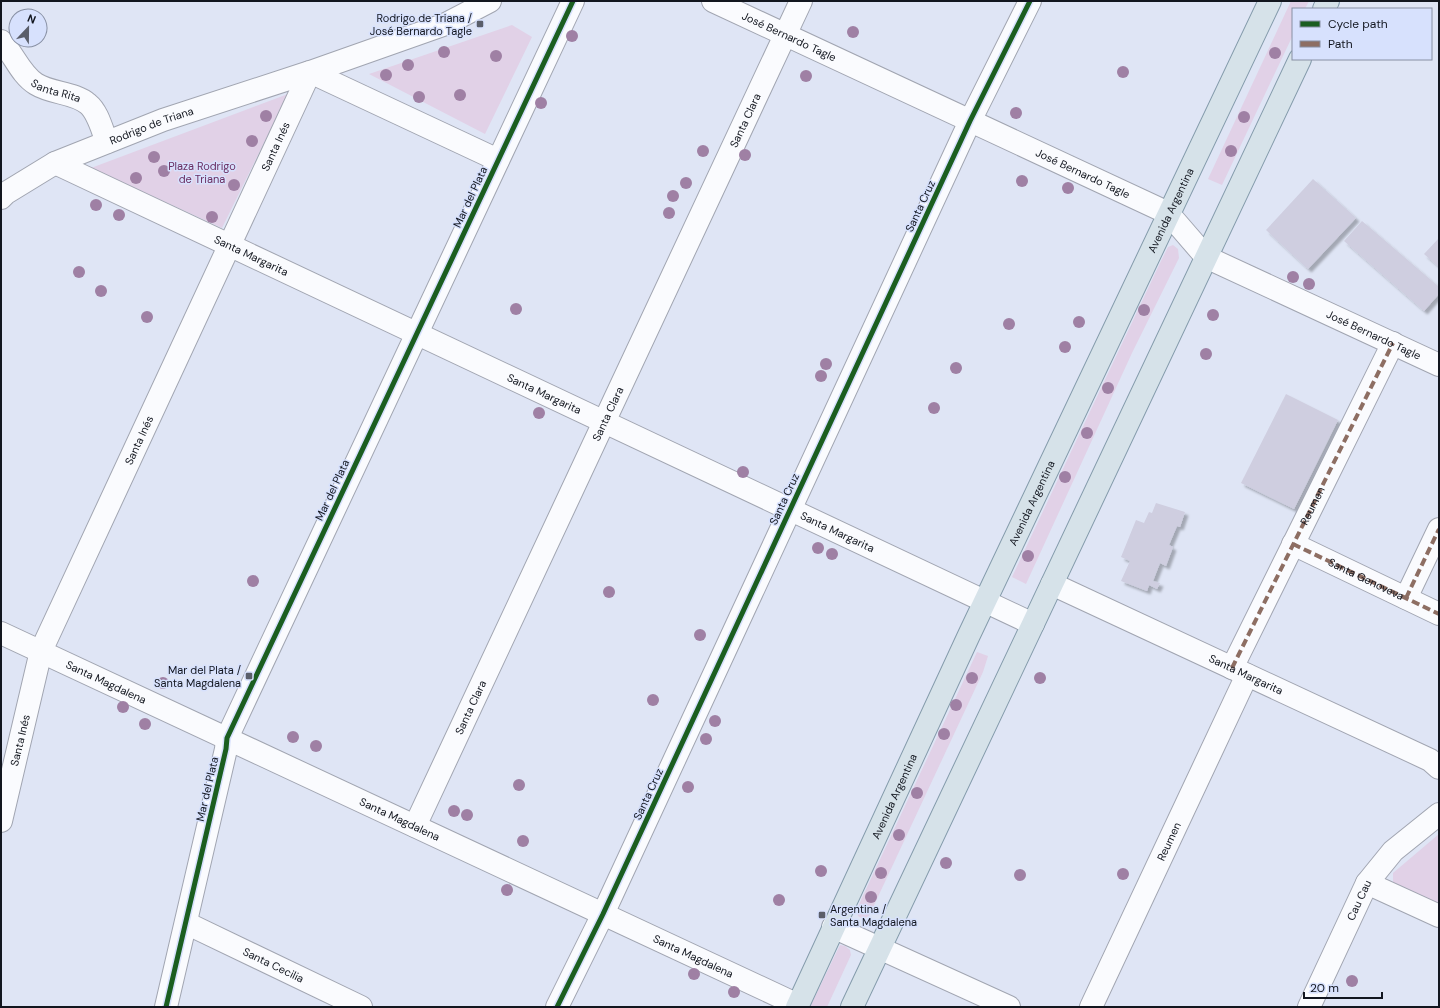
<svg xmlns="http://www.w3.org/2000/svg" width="1440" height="1008" viewBox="0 0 1440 1008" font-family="'DM Sans',sans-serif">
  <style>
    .green { fill: #e1d1e7 }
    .building { fill: #cfcee0; filter: url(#shadow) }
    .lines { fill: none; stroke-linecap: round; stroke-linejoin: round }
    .minor-casing { stroke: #a1a5b1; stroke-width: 24 }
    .tertiary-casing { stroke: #a1a5b1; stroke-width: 24 }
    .primary-casing { stroke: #849bab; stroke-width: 24 }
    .minor { stroke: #fafbfe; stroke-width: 22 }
    .tertiary { stroke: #fafbfe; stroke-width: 22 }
    .primary { stroke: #d6e2e9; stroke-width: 22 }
    .quiet { stroke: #8d6e63; stroke-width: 4; stroke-dasharray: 8 4; stroke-linecap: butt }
    .cycleway-casing { stroke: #d7e1fd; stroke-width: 8 }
    .cycleway { stroke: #1b5e20; stroke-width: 5 }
    .tree { fill: #9f80a4 }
    .poi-dot { fill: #5a5e6a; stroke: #d7e1fd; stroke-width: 1.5 }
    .labels { text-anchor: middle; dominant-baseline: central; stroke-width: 3; stroke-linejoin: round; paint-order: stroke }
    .poi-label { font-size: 11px; fill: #12161f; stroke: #d7e1fd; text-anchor: end }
    .street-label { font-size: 11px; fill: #12161f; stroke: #d7e1fd }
    .park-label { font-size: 11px; fill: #6a2d61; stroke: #d7e1fd }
  </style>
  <defs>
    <filter id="shadow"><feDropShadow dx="3.5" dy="3.5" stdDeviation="1" flood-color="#0004"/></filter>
  </defs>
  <rect width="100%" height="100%" fill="#dfe5f5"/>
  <g class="green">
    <polygon points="1291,1 1309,1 1305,9 1293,9 1293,35 1222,185 1208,179"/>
    <polygon points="512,25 532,37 485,134 369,74"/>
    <polygon points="288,94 222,228 91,168"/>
    <polygon points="1173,245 1178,249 1179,258 1132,353 1026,584 1012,577 1161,261 1168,247"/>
    <polygon points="977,652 988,656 983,672 869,916 863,919 858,916 857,910 861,900"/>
    <polygon points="1439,834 1439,906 1393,884 1393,873"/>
    <polygon points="840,945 845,946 850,950 851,955 827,1007 810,1007"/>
  </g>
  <g class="building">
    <polygon points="1313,179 1356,218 1308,269 1266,230"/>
    <polygon points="1362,221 1439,287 1439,294 1424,311 1344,241"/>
    <polygon points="1439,238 1439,267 1424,254"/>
    <polygon points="1286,394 1338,420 1294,509 1241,483"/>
    <polygon points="1156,503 1185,512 1180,527 1177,526 1169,545 1173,547 1166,566 1160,563 1153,581 1160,583 1157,589 1149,585 1147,591 1121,581 1130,561 1121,557 1136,520 1144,523 1149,512 1152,513"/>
  </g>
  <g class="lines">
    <defs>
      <g id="minor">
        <path id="s1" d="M713,1L1168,213L1206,257L1439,365"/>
        <path id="s2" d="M1,41C14,54 20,74 36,84C52,94 74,92 88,104C98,112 102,130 107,142"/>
        <path id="s3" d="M55,163L1033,624"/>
        <path id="s4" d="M1,198L6,193L55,163L163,120L310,72L446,24L490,1"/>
        <polyline points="1293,544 1439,614"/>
        <polyline points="1406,598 1439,529"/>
        <path id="s5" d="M1,633L798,1005"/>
        <path id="s6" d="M1232,668L1393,343"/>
        <path id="s7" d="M1,821L41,651L310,72L498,160"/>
        <path id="s8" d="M415,826L801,1"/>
        <polyline points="1367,883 1439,916"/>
        <path id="s9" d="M186,923L361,1007"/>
        <polyline points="833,927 1009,1007"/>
        <polyline points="557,1007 603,914 970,121 1030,1"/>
        <path id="s10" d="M1091,1007L1247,675"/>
      </g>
      <g id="tertiary">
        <path id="s11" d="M1052,584L1430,760L1439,768"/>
        <polyline points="166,1007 226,749 227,738 573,1"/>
        <path id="s12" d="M1309,1007L1367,883L1393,851L1439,814"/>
      </g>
      <g id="primary">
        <polyline points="1324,9 1328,1"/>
        <path id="s13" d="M797,1007L969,635L1270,1"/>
        <polyline points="852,1007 1300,59"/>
      </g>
    </defs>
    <use href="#minor" class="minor-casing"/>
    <use href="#tertiary" class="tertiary-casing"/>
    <use href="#primary" class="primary-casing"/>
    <use href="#minor" class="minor"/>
    <use href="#tertiary" class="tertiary"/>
    <use href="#primary" class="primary"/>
    <g class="quiet">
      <path id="s14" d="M1293,544L1439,614"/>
      <polyline points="1406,598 1439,529"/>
      <polyline points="1232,668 1393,343"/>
    </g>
    <defs>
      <g id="cycleway">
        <polyline points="166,1007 226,749 227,738 573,1"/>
        <polyline points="557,1007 603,914 970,121 1030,1"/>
      </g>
    </defs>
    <use href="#cycleway" class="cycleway-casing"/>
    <use href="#cycleway" class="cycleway"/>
  </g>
  <g class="tree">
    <circle cx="853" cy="32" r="6"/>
    <circle cx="572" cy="36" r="6"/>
    <circle cx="444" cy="52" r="6"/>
    <circle cx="1275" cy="53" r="6"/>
    <circle cx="496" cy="56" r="6"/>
    <circle cx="408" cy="65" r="6"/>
    <circle cx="1123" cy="72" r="6"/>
    <circle cx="386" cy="75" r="6"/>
    <circle cx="806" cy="76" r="6"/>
    <circle cx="460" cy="95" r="6"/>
    <circle cx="419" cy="97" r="6"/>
    <circle cx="541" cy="103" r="6"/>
    <circle cx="1016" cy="113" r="6"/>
    <circle cx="266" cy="116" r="6"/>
    <circle cx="1244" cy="117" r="6"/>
    <circle cx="252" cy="141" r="6"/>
    <circle cx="703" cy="151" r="6"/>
    <circle cx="1231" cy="151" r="6"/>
    <circle cx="745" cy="155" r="6"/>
    <circle cx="154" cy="157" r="6"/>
    <circle cx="164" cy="171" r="6"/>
    <circle cx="136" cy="178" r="6"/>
    <circle cx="1022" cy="181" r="6"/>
    <circle cx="686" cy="183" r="6"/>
    <circle cx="234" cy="185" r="6"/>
    <circle cx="1068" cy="188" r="6"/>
    <circle cx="673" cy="196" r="6"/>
    <circle cx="96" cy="205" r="6"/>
    <circle cx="669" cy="213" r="6"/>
    <circle cx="119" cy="215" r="6"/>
    <circle cx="212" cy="217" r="6"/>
    <circle cx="79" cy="272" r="6"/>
    <circle cx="1293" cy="277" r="6"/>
    <circle cx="1309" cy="284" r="6"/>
    <circle cx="101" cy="291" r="6"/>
    <circle cx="516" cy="309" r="6"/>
    <circle cx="1144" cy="310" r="6"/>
    <circle cx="1213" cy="315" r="6"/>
    <circle cx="147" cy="317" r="6"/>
    <circle cx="1079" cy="322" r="6"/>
    <circle cx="1009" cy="324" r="6"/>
    <circle cx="1065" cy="347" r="6"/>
    <circle cx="1206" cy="354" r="6"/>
    <circle cx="826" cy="364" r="6"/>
    <circle cx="956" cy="368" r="6"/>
    <circle cx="821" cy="376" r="6"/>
    <circle cx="1108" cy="388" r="6"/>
    <circle cx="934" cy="408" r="6"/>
    <circle cx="539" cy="413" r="6"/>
    <circle cx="1087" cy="433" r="6"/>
    <circle cx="743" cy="472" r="6"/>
    <circle cx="1065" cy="477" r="6"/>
    <circle cx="818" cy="548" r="6"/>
    <circle cx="832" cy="554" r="6"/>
    <circle cx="1028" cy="556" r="6"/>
    <circle cx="253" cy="581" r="6"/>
    <circle cx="609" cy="592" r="6"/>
    <circle cx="700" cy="635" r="6"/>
    <circle cx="972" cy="678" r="6"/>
    <circle cx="1040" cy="678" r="6"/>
    <circle cx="163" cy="683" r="6"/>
    <circle cx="653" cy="700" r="6"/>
    <circle cx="956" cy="705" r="6"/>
    <circle cx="123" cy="707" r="6"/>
    <circle cx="715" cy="721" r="6"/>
    <circle cx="145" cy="724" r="6"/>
    <circle cx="944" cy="734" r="6"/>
    <circle cx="293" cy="737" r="6"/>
    <circle cx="706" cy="739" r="6"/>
    <circle cx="316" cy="746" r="6"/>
    <circle cx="519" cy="785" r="6"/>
    <circle cx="688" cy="787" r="6"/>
    <circle cx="917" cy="793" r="6"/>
    <circle cx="454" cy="811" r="6"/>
    <circle cx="467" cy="815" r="6"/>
    <circle cx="899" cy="835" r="6"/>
    <circle cx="523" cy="841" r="6"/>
    <circle cx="946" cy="863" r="6"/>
    <circle cx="821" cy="871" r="6"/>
    <circle cx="881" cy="873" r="6"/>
    <circle cx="1123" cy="874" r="6"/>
    <circle cx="1020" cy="875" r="6"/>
    <circle cx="507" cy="890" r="6"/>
    <circle cx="871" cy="897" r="6"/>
    <circle cx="779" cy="900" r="6"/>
    <circle cx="694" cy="974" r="6"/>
    <circle cx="1352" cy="981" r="6"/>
    <circle cx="734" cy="992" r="6"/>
  </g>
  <g class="poi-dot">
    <rect x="476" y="20" width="8" height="8" rx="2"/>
    <rect x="245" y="672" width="8" height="8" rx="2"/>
    <rect x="818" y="911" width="8" height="8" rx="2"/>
  </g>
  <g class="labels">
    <g class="poi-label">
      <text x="472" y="18">Rodrigo de Triana /<tspan x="472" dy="13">José Bernardo Tagle</tspan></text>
      <text x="241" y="670">Mar del Plata /<tspan x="241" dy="13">Santa Magdalena</tspan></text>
      <text x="830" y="909" text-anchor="start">Argentina /<tspan x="830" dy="13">Santa Magdalena</tspan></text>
    </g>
    <g class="street-label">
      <text stroke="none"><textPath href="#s1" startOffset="84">José Bernardo Tagle</textPath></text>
      <text stroke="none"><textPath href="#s2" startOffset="77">Santa Rita</textPath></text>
      <text stroke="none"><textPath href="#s8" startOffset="779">Santa Clara</textPath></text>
      <text stroke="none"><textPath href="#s4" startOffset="168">Rodrigo de Triana</textPath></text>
      <text stroke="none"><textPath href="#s7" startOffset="731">Santa Inés</textPath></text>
      <text stroke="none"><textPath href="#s1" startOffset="408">José Bernardo Tagle</textPath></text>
      <text transform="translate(470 197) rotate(-65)">Mar del Plata</text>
      <text transform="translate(920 206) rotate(-65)">Santa Cruz</text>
      <text stroke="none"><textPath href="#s13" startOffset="880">Avenida Argentina</textPath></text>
      <text stroke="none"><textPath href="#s3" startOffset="217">Santa Margarita</textPath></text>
      <text stroke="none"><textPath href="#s1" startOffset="745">José Bernardo Tagle</textPath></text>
      <text stroke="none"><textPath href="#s3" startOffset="541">Santa Margarita</textPath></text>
      <text stroke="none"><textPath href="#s8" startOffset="455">Santa Clara</textPath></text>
      <text stroke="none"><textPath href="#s7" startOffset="407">Santa Inés</textPath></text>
      <text transform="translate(332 490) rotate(-65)">Mar del Plata</text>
      <text transform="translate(784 499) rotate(-65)">Santa Cruz</text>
      <text stroke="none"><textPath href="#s13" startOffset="556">Avenida Argentina</textPath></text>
      <text stroke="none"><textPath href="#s6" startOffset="181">Reumen</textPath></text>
      <text stroke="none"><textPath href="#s3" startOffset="865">Santa Margarita</textPath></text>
      <text stroke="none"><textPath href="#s14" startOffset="81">Santa Genoveva</textPath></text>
      <text stroke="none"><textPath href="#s11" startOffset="214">Santa Margarita</textPath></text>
      <text stroke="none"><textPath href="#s5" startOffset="116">Santa Magdalena</textPath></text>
      <text stroke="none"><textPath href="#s8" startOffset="131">Santa Clara</textPath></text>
      <text stroke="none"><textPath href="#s7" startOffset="83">Santa Inés</textPath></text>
      <text transform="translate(207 789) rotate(-77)">Mar del Plata</text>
      <text transform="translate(648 794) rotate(-65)">Santa Cruz</text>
      <text stroke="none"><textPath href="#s13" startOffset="232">Avenida Argentina</textPath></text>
      <text stroke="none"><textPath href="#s5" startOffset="440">Santa Magdalena</textPath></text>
      <text stroke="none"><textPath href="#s10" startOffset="183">Reumen</textPath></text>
      <text stroke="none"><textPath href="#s12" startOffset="118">Cau Cau</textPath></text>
      <text stroke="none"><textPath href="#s5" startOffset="764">Santa Magdalena</textPath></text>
      <text stroke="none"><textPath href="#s9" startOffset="97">Santa Cecilia</textPath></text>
    </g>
    <g class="park-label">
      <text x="202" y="166">Plaza Rodrigo<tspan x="202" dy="13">de Triana</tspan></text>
    </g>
  </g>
  <rect width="1440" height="1008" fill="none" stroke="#12161f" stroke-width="4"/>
  <rect x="1292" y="8" width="140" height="52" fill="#d7e1fd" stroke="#8890a4"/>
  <rect x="1300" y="21" width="20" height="6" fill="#1b5e20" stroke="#8890a4"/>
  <text x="1328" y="28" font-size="12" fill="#12161f">Cycle path</text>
  <rect x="1300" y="41" width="20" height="6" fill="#8d6e63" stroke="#8890a4"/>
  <text x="1328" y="48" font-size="12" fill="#12161f">Path</text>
  <g transform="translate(28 28) rotate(22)"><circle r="19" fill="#d7e1fd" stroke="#8890a4"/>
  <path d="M0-3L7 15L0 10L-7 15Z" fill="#5a5e6a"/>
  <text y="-6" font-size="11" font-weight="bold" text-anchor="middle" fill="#12161f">N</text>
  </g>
  <path d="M1304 992v6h78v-6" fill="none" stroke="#12161f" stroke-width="2"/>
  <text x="1310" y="992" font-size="12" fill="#12161f" stroke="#d7e1fd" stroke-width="3" paint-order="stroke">20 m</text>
</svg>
